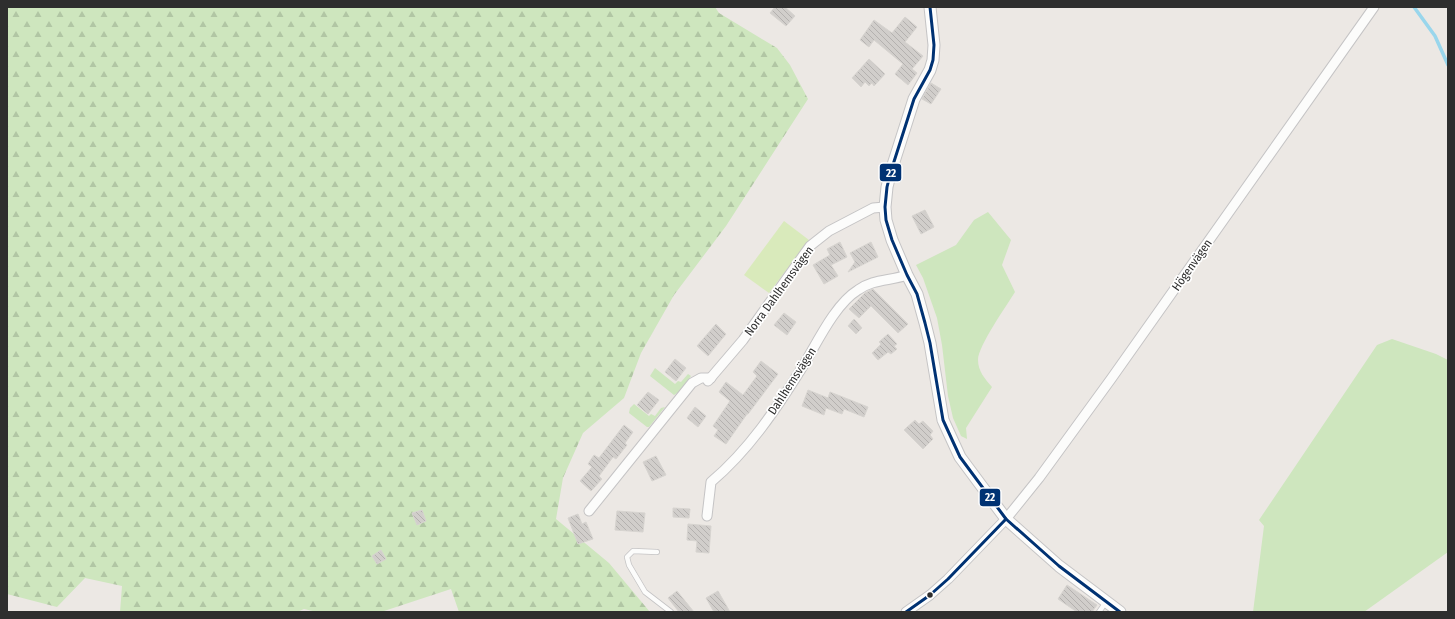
<svg xmlns="http://www.w3.org/2000/svg" width="1455" height="619" viewBox="0 0 1455 619" font-family="'Fira Sans Condensed',sans-serif">
  <style>
    .grass { fill: #cee6be }
    .forest { fill: url(#forest-firs) }
    .pitch { fill: #d9eabb }
    .lines { fill: none; stroke-linecap: round; stroke-linejoin: round }
    .stream { stroke: #99d6ec; stroke-width: 3.5 }
    .building { fill: url(#building-back-hatch); stroke: #d7d4d0 }
    .service-casing { stroke: #c5c4c5; stroke-width: 6 }
    .minor-casing { stroke: #c5c4c5; stroke-width: 11 }
    .tertiary-casing { stroke: #c5c4c5; stroke-width: 13 }
    .service { stroke: #fcfcfb; stroke-width: 4.5 }
    .minor { stroke: #fcfcfb; stroke-width: 9 }
    .tertiary { stroke: #fcfcfb; stroke-width: 11 }
    .bus-1-casing { stroke: #fff; stroke-width: 6 }
    .bus-1 { stroke: #003273; stroke-width: 3 }
    .bus-dot { fill: #2e2e2e; stroke: #fff; stroke-width: 1.5 }
    .labels { text-anchor: middle; dominant-baseline: central; stroke-width: 3.5; stroke-linejoin: round; paint-order: stroke }
    .street-label { font-size: 12px; fill: #2e2e2e; stroke: #fff }
    .line-badge { stroke: #fff; stroke-width: 1.5 }
    .badge-label { font-size: 11px; text-anchor: middle; font-weight: bold; fill: #fff }
  </style>
  <defs>
    <pattern id="forest-firs" width="22" height="20" patternUnits="userSpaceOnUse"><rect width="22" height="20" fill="#cee6be"/><path d="M5 1l3.5 6h-7zM16 11l3.5 6h-7z" fill="#b1c6a4"/></pattern>
    <pattern id="building-back-hatch" width="6" height="6" patternUnits="userSpaceOnUse"><rect width="6" height="6" fill="#d1cecb"/><path d="M-1 5l2 2M0 0l6 6M5-1l2 2" fill="none" stroke="#b4b1af"/></pattern>
  </defs>
  <rect width="100%" height="100%" fill="#ece8e4"/>
  <g class="grass">
    <path d="M988,212L1011,240L1002,265L1015,292C1007,305 978,346 978,360C978,371 985,379 992,387L966,428L967,439L961,436L953,418L948,396L942,345L937,318L923,278L916,265L956,245L974,220Z"/>
    <polygon points="1392,339 1436,354 1448,360 1448,552 1364,612 1253,612 1264,526 1259,520 1377,345"/>
    <polygon points="655,368 675,384 678,381 681,382 688,374 691,376 679,392 674,395 650,376"/>
    <polygon points="634,404 649,416 651,414 655,416 661,408 665,407 649,427 647,427 629,413 630,408"/>
  </g>
  <polygon class="forest" points="7,7 715,7 719,13 777,48 790,65 808,99 726,226 674,295 641,353 624,398 583,433 563,478 556,519 609,563 650,612 459,612 451,589 381,612 317,612 304,609 297,612 120,612 122,586 85,578 57,607 7,594"/>
  <polygon class="pitch" points="784,221 809,240 769,293 744,275"/>
  <g class="lines">
    <polyline class="stream" points="1414,7 1435,36 1448,65"/>
  </g>
  <g class="building">
    <polygon points="775,7 785,7 795,16 786,26 770,13"/>
    <polygon points="905,17 917,27 905,42 923,56 912,69 917,73 908,85 895,74 903,64 874,40 869,47 860,40 874,20 892,33"/>
    <polygon points="869,59 885,74 874,86 872,83 869,86 865,82 861,87 852,78"/>
    <polygon points="931,83 941,89 931,104 922,99"/>
    <polygon points="925,210 934,227 921,234 912,216"/>
    <polygon points="840,242 847,257 831,265 838,276 824,284 813,265 830,255 827,249"/>
    <polygon points="871,242 878,257 848,272 855,262 850,253"/>
    <polygon points="873,289 908,324 898,333 871,306 859,318 849,309 865,293"/>
    <polygon points="784,313 796,322 787,335 774,325"/>
    <polygon points="854,319 862,328 856,334 848,326"/>
    <polygon points="716,324 726,334 708,356 697,346"/>
    <polygon points="888,334 897,344 894,346 897,349 891,354 888,352 878,360 872,353 881,344 879,342"/>
    <polygon points="675,359 686,368 676,381 665,372"/>
    <polygon points="761,361 778,374 748,414 747,414 726,444 714,436 718,430 713,426 730,401 719,392 726,382 743,395 757,376 753,372"/>
    <polygon points="808,390 828,398 830,392 868,407 864,417 844,409 842,414 826,408 824,415 802,406"/>
    <polygon points="648,392 659,400 648,414 637,405"/>
    <polygon points="695,407 706,416 698,427 687,418"/>
    <polygon points="915,420 919,424 923,421 933,431 930,435 933,439 923,449 904,430"/>
    <polygon points="624,425 633,432 625,443 627,445 616,459 613,457 599,476 602,479 591,491 580,481 592,467 588,464 594,455 599,458"/>
    <polygon points="656,456 666,475 652,481 643,462"/>
    <polygon points="673,508 690,509 689,518 673,517"/>
    <polygon points="422,510 426,521 417,525 412,513"/>
    <polygon points="617,511 645,513 643,532 615,530"/>
    <polygon points="578,514 582,524 586,522 593,539 578,544 568,518"/>
    <polygon points="688,524 711,526 709,553 696,552 697,541 687,540"/>
    <polygon points="381,550 386,559 377,564 372,556"/>
    <polygon points="1067,585 1097,605 1092,612 1077,612 1058,599"/>
    <polygon points="677,591 694,612 679,612 668,598"/>
    <polygon points="718,591 730,612 714,612 706,598"/>
  </g>
  <g class="lines">
    <defs>
      <g id="service">
        <polyline points="657,552 633,551 627,557 629,565 645,592 671,612"/>
        <polyline points="1099,612 1106,602"/>
      </g>
      <g id="minor">
        <polyline points="708,381 743,340 810,246 829,231 873,208 885,207"/>
        <polyline points="589,511 692,383 701,378 711,378"/>
        <path d="M707,516L711,482C749,450 777,408 803,366C817,343 835,304 858,290C873,279 890,281 907,275"/>
        <polyline points="906,612 930,595 948,579 1006,519 1039,478 1111,379 1374,7"/>
      </g>
      <polyline id="tertiary" points="930,7 934,45 933,60 930,70 914,99 907,121 891,171 887,187 885,207 886,220 892,240 907,275 917,294 925,323 930,343 943,420 960,457 1006,519 1059,566 1120,612"/>
    </defs>
    <use href="#service" class="service-casing"/>
    <use href="#minor" class="minor-casing"/>
    <use href="#tertiary" class="tertiary-casing"/>
    <use href="#service" class="service"/>
    <use href="#minor" class="minor"/>
    <use href="#tertiary" class="tertiary"/>
    <defs>
      <g id="bus-1">
        <polyline points="930,7 934,45 933,60 930,70 914,99 891,171 887,187 885,207 886,220 892,240 907,275 917,294 925,323 930,343 943,420 960,457 1006,519 1059,566 1120,612"/>
        <polyline points="906,612 930,595 948,579 1006,519"/>
      </g>
    </defs>
    <use href="#bus-1" class="bus-1-casing"/>
    <use href="#bus-1" class="bus-1"/>
  </g>
  <circle class="bus-dot" cx="930" cy="595" r="3.5"/>
  <g class="labels">
    <g class="street-label">
      <text transform="translate(1192 265) rotate(-55)">Högenvägen</text>
      <text transform="translate(779 291) rotate(-54)">Norra Dahlhemsvägen</text>
      <text transform="translate(792 381) rotate(-57)">Dahlhemsvägen</text>
    </g>
  </g>
  <g class="line-badge">
    <rect x="879" y="163" width="23" height="19" rx="4" fill="#003273"/>
    <rect x="979" y="488" width="22" height="19" rx="4" fill="#003273"/>
  </g>
  <g class="badge-label">
    <text x="891" y="177">22</text>
    <text x="990" y="501">22</text>
  </g>
  <rect width="1455" height="619" fill="none" stroke="#2e2e2e" stroke-width="16"/>
</svg>
